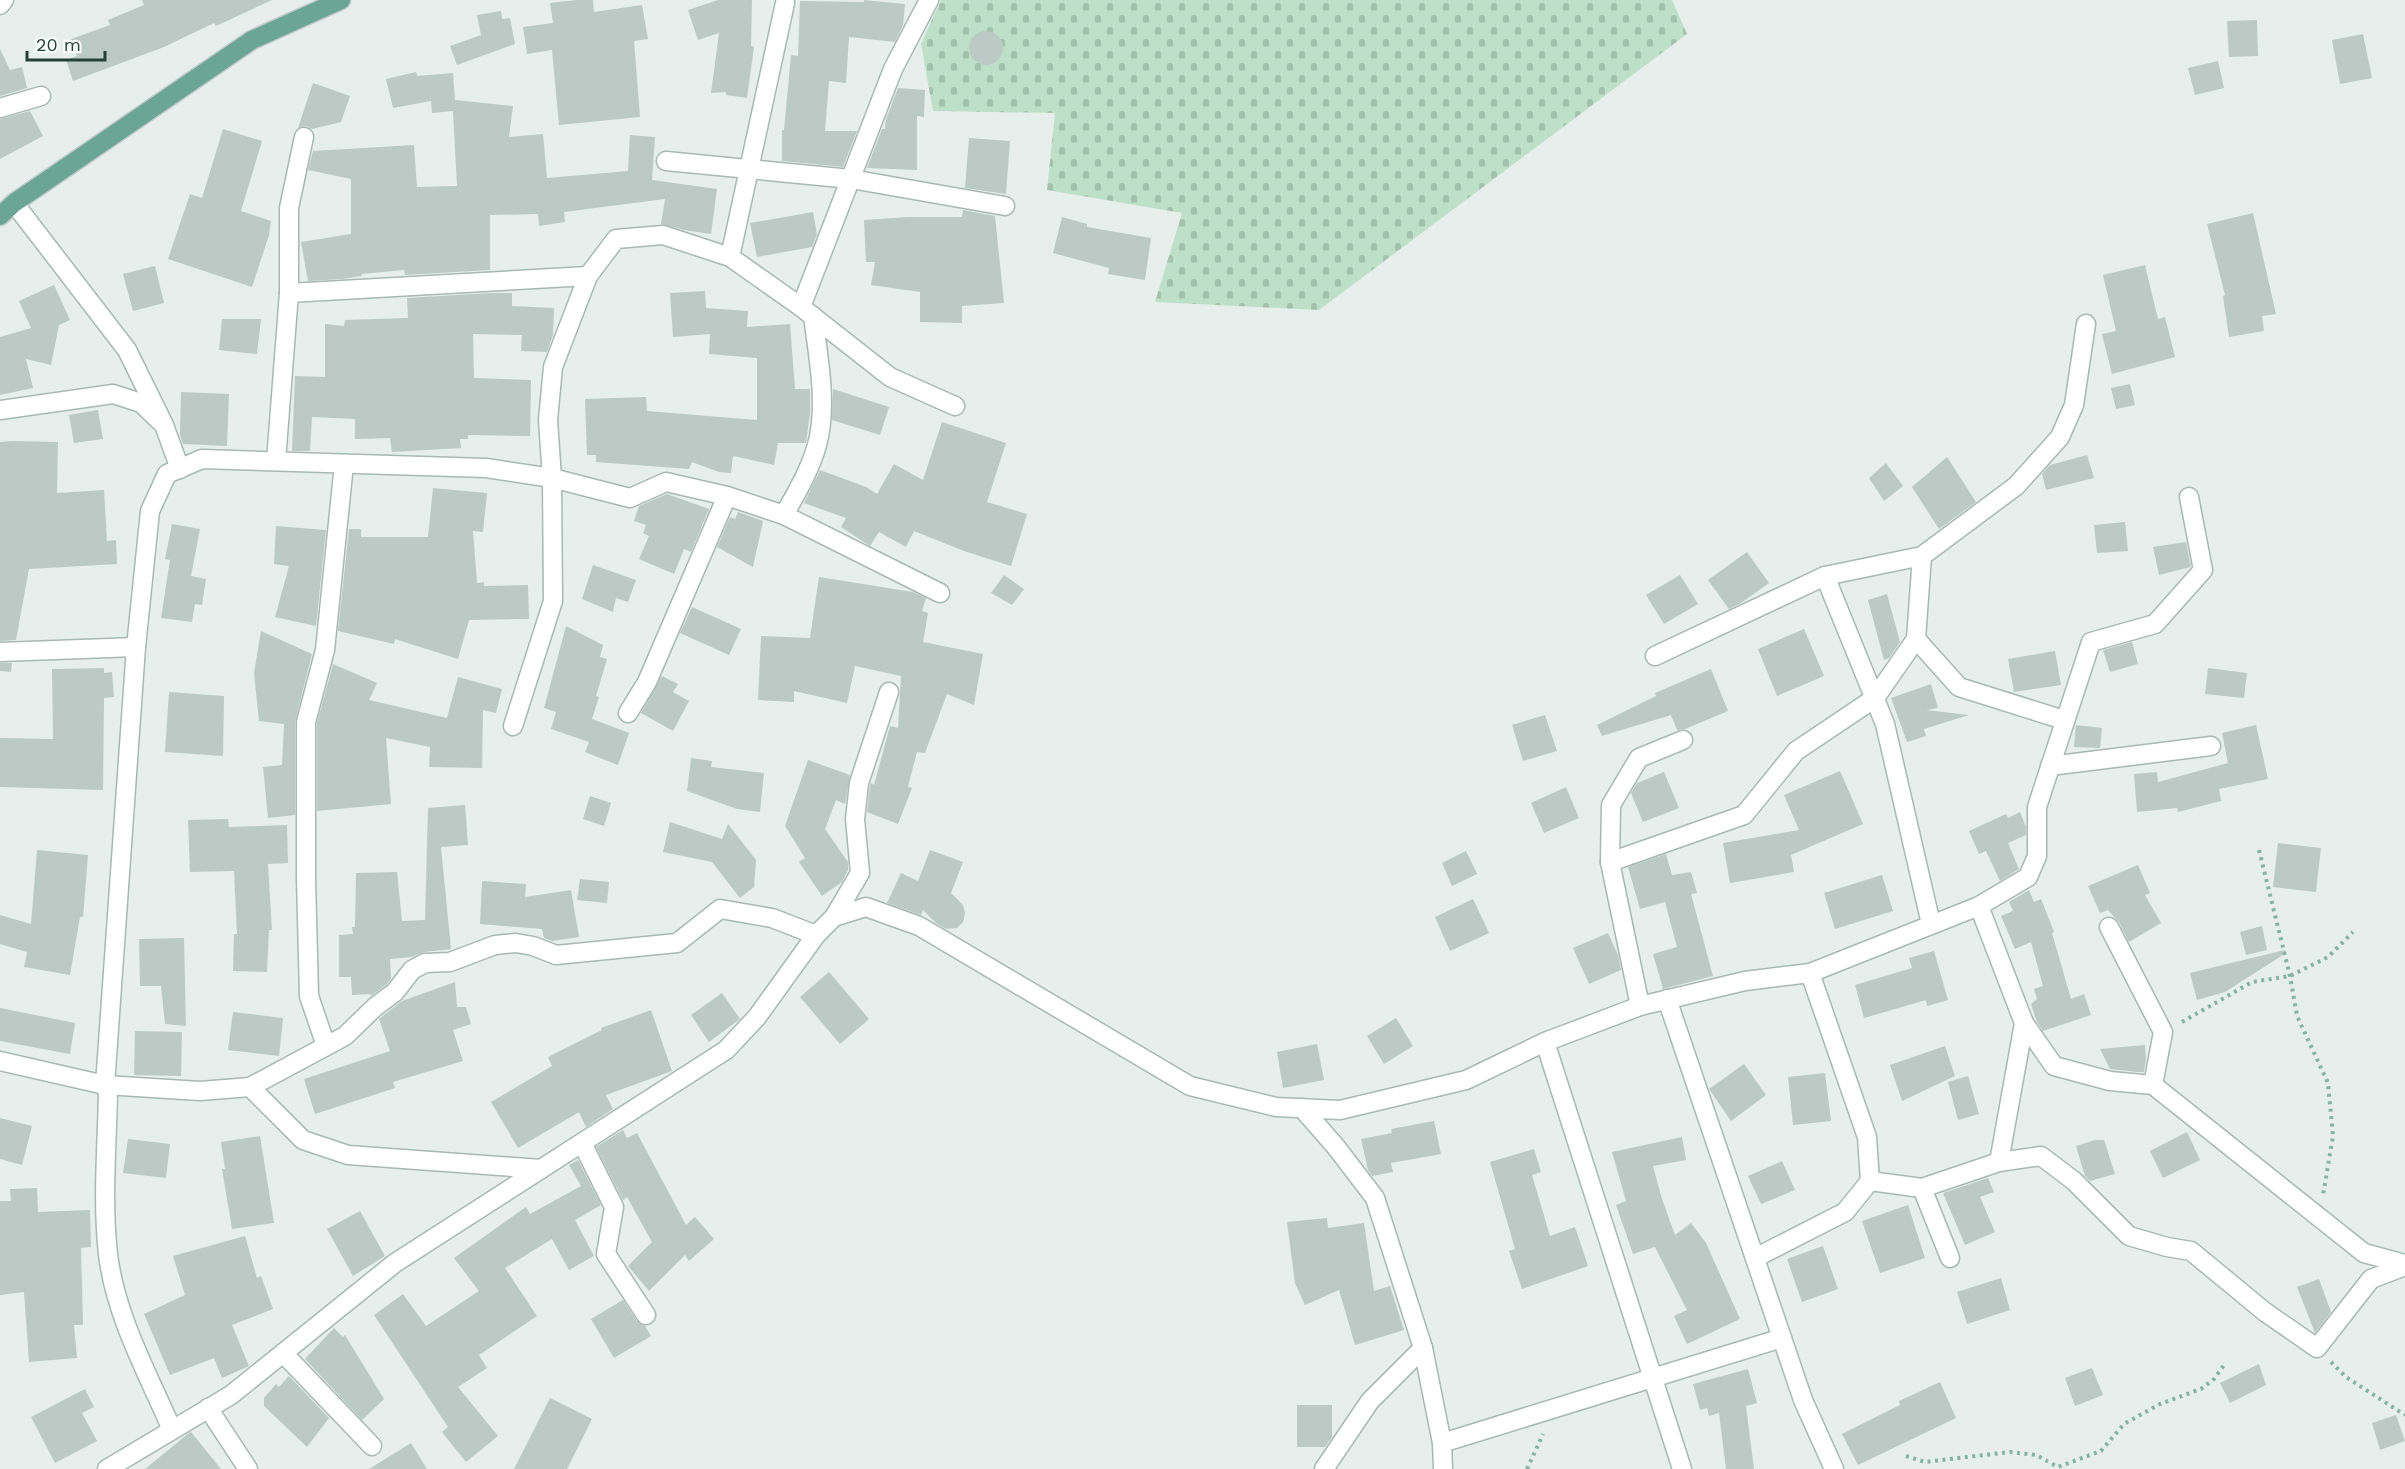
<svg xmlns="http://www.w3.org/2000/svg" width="2405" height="1469" viewBox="0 0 2405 1469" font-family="'Work Sans',sans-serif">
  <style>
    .cemetery { fill: url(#cemetery-stones) }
    .building { fill: #bbcac4 }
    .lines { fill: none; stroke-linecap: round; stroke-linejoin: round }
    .minor-casing { stroke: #a8b8b2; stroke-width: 21 }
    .major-casing { stroke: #c2cac8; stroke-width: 21 }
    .path { stroke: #86b3a5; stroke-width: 4; stroke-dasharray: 3 4.5; stroke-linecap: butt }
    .minor { stroke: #fff; stroke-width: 18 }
    .major { stroke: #6aa596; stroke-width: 18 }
  </style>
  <defs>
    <pattern id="cemetery-stones" width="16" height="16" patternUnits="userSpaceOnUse" patternTransform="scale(1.5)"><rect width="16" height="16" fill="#bfe0c8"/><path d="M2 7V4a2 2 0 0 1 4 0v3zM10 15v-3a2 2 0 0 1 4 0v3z" fill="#a4c1ad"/></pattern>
  </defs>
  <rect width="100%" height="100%" fill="#e6efeb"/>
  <polygon class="cemetery" points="941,0 1672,0 1687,34 1319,310 1155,302 1182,213 1047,190 1055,113 933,111 921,44"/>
  <g class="building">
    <polygon points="142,0 272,0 216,26 214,23 164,47 73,81 66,60 77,56 71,39 110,25 108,20 144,5"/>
    <polygon points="577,0 593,0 594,12 642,5 648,39 634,41 640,117 559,125 552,50 527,54 523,27 553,23 550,3"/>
    <polygon points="718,0 752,0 751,46 754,47 747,98 726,95 726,92 711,93 719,33 698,40 688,10"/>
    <polygon points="864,0 905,4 903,25 895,42 849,37 846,83 829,81 825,131 857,131 843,167 782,161 782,130 784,130 791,55 798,56 800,1 864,2"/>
    <polygon points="501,11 502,19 510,18 515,44 457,65 450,46 481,35 477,15"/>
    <polygon points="2257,20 2258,56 2229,57 2227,21"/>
    <circle cx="986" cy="48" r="17"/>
    <polygon points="2363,34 2372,78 2340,84 2332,40"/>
    <polygon points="0,49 10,70 22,67 27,88 0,96"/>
    <polygon points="2218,61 2224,88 2195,95 2188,68"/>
    <polygon points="416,72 417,76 453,73 455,100 513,106 509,137 543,134 547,178 628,171 630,135 655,137 652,180 717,189 711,234 684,230 661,224 665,199 564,212 565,222 539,226 538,214 490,215 490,270 405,275 404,270 361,274 362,276 342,279 308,281 301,242 351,234 351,179 308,170 313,151 414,145 417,187 457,186 453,111 432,113 431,101 393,108 386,79"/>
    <polygon points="313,83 350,96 341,122 312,129 306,126 298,128"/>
    <polygon points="898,88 925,90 924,117 917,116 917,170 867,168 882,129 885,129 886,119"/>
    <polygon points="30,111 43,136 0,159 0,119"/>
    <polygon points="223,129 262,141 241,211 271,221 269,235 252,287 168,259 190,194 202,198"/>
    <polygon points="969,138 1010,141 1006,194 965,188"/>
    <polygon points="963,210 995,216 1004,303 962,306 962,323 920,322 920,292 871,285 875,262 866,262 864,220 909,217 962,217"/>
    <polygon points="813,212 817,234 812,247 757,257 750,223"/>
    <polygon points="2253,213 2276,314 2262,316 2264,331 2229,337 2223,296 2225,295 2207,224"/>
    <polygon points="1062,217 1087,224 1087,227 1151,238 1145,280 1108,274 1109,268 1053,253"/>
    <polygon points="2145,265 2158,319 2165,317 2175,357 2112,374 2102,334 2116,331 2103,275"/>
    <polygon points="155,266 164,303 133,311 123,274"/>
    <polygon points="54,285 70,320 59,325 51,365 26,359 33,388 0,395 0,337 31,328 19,301"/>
    <polygon points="705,291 706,308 748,311 747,327 790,324 795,389 810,389 810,413 806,443 778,443 774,465 733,456 731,473 719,472 692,462 689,469 596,462 596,455 587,455 585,399 646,397 647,411 757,420 757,358 709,354 710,334 673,337 670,293"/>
    <polygon points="490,293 512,293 512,306 554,308 553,335 547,352 521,351 522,335 473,334 474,378 531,380 530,436 468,435 468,439 460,439 461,448 392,452 390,438 355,439 355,419 312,417 310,451 292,451 295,376 325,377 325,324 344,326 345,320 408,318 407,298"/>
    <polygon points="222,319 261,319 257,354 219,350"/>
    <polygon points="2130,384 2135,405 2116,409 2111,388"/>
    <polygon points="833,389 889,407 880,435 832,420"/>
    <polygon points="181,392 229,394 227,446 183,444 180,435"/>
    <polygon points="98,410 103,439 74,443 69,415"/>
    <polygon points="942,422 1006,443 987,502 1027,514 1011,566 964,551 914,531 906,547 879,532 870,546 841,527 846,518 804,503 820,470 866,487 877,494 894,464 923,480"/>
    <polygon points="13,441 58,442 57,493 104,490 107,541 116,540 117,564 29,569 16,640 0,641 0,442"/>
    <polygon points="2087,455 2094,478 2046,490 2042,474 2050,465"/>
    <polygon points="1947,457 1976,502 1939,529 1912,487"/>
    <polygon points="1886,463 1903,486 1884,501 1869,478"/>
    <polygon points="433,488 487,493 483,532 473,531 477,583 484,582 484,586 528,585 529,619 469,620 458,659 395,639 394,644 338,631 349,529 361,529 361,537 428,537"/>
    <polygon points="667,494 709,509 691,552 684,549 674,574 639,559 649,536 643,533 646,525 634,521 639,506"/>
    <polygon points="738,512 763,521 753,567 717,547 730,517 735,519"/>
    <polygon points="2125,522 2128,551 2097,553 2094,525"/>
    <polygon points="172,524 200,529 191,576 206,579 202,605 195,604 192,622 161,618 170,560 165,559"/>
    <polygon points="276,526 326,530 316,626 275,617 289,566 274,564"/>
    <polygon points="2186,542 2191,567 2159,575 2153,547"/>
    <polygon points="1747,552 1769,583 1741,603 1729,609 1708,580"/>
    <polygon points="593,565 636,580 628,602 616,598 613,612 582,599"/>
    <polygon points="1004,575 1024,589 1012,605 991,593"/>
    <polygon points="1680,575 1698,604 1664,624 1646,595"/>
    <polygon points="819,577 913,592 926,598 922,611 928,613 923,642 983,654 974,705 947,694 925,753 917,752 908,787 912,788 898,824 867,812 870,785 871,783 874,785 890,726 898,728 901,676 855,666 847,703 794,691 794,702 758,700 761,636 810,638"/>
    <polygon points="1887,594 1900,642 1889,658 1884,660 1868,600"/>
    <polygon points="692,607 741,629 729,655 680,633"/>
    <polygon points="566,626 603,645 600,657 607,659 596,696 599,697 592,719 629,733 618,765 585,752 589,742 551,729 556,712 544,708"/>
    <polygon points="1804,629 1824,676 1777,696 1758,649"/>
    <polygon points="261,631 312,654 295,722 295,815 268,818 263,767 282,765 284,724 259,721 254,673"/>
    <polygon points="2132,642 2138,664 2110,672 2103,650"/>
    <polygon points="2055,651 2061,685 2014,692 2008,659"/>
    <polygon points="0,663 12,663 11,672 0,671"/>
    <polygon points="333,664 377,683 369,700 447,718 458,677 502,689 496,713 483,710 482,768 429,767 430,747 386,738 391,804 317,811 317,723"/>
    <polygon points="104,668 104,673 112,672 114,697 104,698 103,790 0,787 0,738 53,739 52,669"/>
    <polygon points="2208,668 2247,673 2244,698 2205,694"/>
    <polygon points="1711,669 1728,711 1685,729 1677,730 1671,715 1602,736 1597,725 1656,696 1655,693"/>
    <polygon points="662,676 678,684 673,692 689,701 673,731 641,713"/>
    <polygon points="1931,684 1938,708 1926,710 1969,715 1924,729 1926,736 1907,742 1891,698"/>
    <polygon points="169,692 224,696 223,756 165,752"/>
    <polygon points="1545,715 1557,751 1523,761 1512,725"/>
    <polygon points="2076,725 2102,728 2100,748 2074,747"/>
    <polygon points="2256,725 2268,779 2219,789 2221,801 2178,812 2177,808 2137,812 2134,774 2157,772 2158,782 2228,763 2222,733"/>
    <polygon points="691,758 712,761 711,767 764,773 760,812 737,809 687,791"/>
    <polygon points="808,760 850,775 845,804 836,800 825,829 848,862 848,870 842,882 822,896 799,862 805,858 785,826"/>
    <polygon points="1840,771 1863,824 1791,855 1794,872 1730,883 1723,843 1799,830 1784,795"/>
    <polygon points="1664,772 1679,808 1643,822 1631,793 1637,783"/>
    <polygon points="1566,787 1579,818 1544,833 1531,803"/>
    <polygon points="590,796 611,803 604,826 583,819"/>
    <polygon points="465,805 468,845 441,847 451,949 424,952 412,957 390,959 391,979 387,984 371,996 370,994 352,995 351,977 339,977 339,935 353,934 352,927 355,927 356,873 397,872 402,921 425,920 428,808"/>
    <polygon points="2020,812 2026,827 2026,835 2008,843 2019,869 2000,881 1986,851 1979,854 1969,831 2006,814 2008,818"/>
    <polygon points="228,819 229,827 287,825 288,863 268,864 272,930 269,930 267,972 233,971 234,934 237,934 234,871 190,872 188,820"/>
    <polygon points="670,822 722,839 728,824 756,860 754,887 740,898 712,862 663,852"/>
    <polygon points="2278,843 2321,848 2316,892 2273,887"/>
    <polygon points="37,850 88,855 83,917 80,917 70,975 24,967 27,952 0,944 0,915 31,924"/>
    <polygon points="930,850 963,862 951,893 963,905 965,913 963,922 957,928 946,929 936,923 923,910 921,915 887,903 901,873 918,881"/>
    <polygon points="1466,851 1477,874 1452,886 1442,863"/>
    <polygon points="1666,854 1672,875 1691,872 1697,893 1691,894 1713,976 1663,989 1653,954 1677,947 1665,902 1640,909 1628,867"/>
    <polygon points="2138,865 2150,893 2145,895 2161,923 2129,942 2119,922 2108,910 2100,913 2088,886"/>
    <polygon points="1882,875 1893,911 1835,929 1824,893"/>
    <polygon points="580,879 609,882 607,903 577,900"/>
    <polygon points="482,881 526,884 525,897 571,890 579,937 552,941 544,938 542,929 480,924"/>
    <polygon points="2029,890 2034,902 2041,899 2054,932 2052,933 2071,999 2084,994 2091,1015 2043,1031 2037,1022 2031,1004 2037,999 2034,989 2043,986 2031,942 2015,949 2001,916 2013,911 2009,902"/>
    <polygon points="1473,899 1489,933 1450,951 1435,917"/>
    <polygon points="2262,926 2267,950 2246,955 2240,932"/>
    <polygon points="1608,933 1618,955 1621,970 1589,984 1573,948"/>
    <polygon points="184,938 186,1026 165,1024 161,986 140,986 139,939"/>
    <polygon points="2285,950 2286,953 2225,992 2197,1000 2190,973"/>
    <polygon points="1934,951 1948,1000 1927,1006 1926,1000 1864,1018 1855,985 1912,968 1909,958"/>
    <polygon points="829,972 869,1019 840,1044 800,997"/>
    <polygon points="455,982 457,1007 466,1007 471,1024 453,1030 463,1061 393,1082 395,1088 315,1114 304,1079 390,1051 379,1019 402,1001"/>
    <polygon points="722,993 740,1019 709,1042 691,1015"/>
    <polygon points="0,1008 75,1023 70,1054 0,1041"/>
    <polygon points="651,1010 672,1071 606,1095 613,1109 586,1127 579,1112 518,1148 491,1102 552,1066 548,1057 602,1030 601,1028"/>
    <polygon points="233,1012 283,1018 279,1056 228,1050"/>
    <polygon points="1396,1018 1413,1046 1384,1064 1367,1036"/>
    <polygon points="135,1031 182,1032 181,1076 134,1075"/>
    <polygon points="1317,1044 1324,1080 1283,1088 1277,1052"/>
    <polygon points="2145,1045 2146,1059 2144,1072 2137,1072 2110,1069 2100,1049"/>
    <polygon points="1945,1046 1955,1076 1902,1101 1890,1065"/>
    <polygon points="1744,1064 1766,1095 1731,1121 1709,1089"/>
    <polygon points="1825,1073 1831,1121 1793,1125 1788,1077"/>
    <polygon points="1968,1076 1979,1114 1958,1120 1948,1082"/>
    <polygon points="0,1118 32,1126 22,1165 0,1159"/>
    <polygon points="1434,1121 1441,1154 1391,1163 1393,1172 1372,1176 1368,1170 1361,1139 1392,1133 1391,1129"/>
    <polygon points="623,1130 627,1138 637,1133 686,1225 695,1217 714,1239 689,1261 685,1255 649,1291 628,1266 652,1242 627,1197 623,1200 596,1147"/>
    <polygon points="2187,1132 2200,1160 2163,1178 2150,1151"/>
    <polygon points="260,1136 274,1223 232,1229 222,1169 225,1169 221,1142"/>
    <polygon points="1682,1137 1686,1160 1653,1166 1661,1196 1675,1235 1691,1223 1706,1243 1740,1319 1687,1344 1674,1316 1687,1310 1655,1247 1633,1254 1616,1205 1626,1201 1612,1152"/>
    <polygon points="128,1139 170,1144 166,1178 123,1173"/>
    <polygon points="2095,1140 2104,1140 2115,1174 2090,1181 2085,1176 2076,1146"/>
    <polygon points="1534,1149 1541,1172 1532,1175 1550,1236 1575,1227 1588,1266 1522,1289 1509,1251 1515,1249 1490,1162"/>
    <polygon points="578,1160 601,1205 575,1220 594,1256 569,1270 552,1239 505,1268 537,1316 479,1355 487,1368 458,1387 498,1436 466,1462 442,1432 448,1427 374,1315 403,1294 426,1326 479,1291 454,1258 526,1207 530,1214 581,1186 569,1165"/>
    <polygon points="1782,1161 1795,1190 1761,1204 1748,1176"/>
    <polygon points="1988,1178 1994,1192 1980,1197 1995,1232 1965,1245 1943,1193"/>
    <polygon points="37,1188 38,1212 90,1210 91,1247 81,1248 83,1325 74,1325 77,1358 29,1362 24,1292 0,1295 0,1201 11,1201 10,1189"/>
    <polygon points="1908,1205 1925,1258 1880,1273 1862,1221"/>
    <polygon points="360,1211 385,1256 353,1276 327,1229"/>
    <polygon points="1327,1218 1328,1228 1364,1223 1374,1291 1390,1286 1404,1330 1355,1345 1339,1290 1305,1305 1295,1283 1287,1222"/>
    <polygon points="245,1236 257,1278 261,1276 273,1309 232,1325 249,1366 222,1378 214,1358 170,1375 144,1314 185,1295 173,1256"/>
    <polygon points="1823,1246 1838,1289 1802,1302 1787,1259"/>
    <polygon points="2001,1278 2010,1310 1967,1324 1957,1292"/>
    <polygon points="2319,1279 2331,1312 2315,1333 2297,1287"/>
    <polygon points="623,1300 637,1321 645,1326 651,1336 614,1358 591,1319"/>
    <polygon points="334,1328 343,1337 345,1335 384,1399 362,1420 305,1359"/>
    <polygon points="2259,1364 2266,1385 2230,1403 2220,1383"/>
    <polygon points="2092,1368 2103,1395 2075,1406 2065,1378"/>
    <polygon points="1748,1369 1757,1403 1746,1406 1754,1469 1726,1469 1719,1413 1709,1416 1707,1408 1700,1410 1693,1384"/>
    <polygon points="289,1376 329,1418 307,1447 264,1406 264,1398 276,1384 279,1387"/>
    <polygon points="1940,1382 1956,1418 1858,1465 1842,1434 1900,1405 1899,1401"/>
    <polygon points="85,1389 94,1407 82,1413 97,1441 55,1463 31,1417"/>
    <polygon points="550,1398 592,1419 567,1469 514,1469"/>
    <polygon points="1297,1405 1332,1405 1332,1437 1325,1447 1297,1447"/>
    <polygon points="2396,1415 2405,1441 2380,1450 2372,1423"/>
    <polygon points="191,1432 221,1469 145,1469 189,1433"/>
    <polygon points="411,1443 427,1469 369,1469"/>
  </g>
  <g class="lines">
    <defs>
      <g id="minor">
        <polyline points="0,5 4,0"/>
        <polyline points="0,108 41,96"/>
        <polyline points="666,161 851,179 1005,206"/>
        <polyline points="14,203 127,350 164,425"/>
        <polyline points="730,257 785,3"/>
        <polyline points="289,293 588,276"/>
        <polyline points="801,307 893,69 929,0"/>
        <polyline points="0,410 113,394 141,403 164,425 180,469"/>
        <polyline points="276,461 289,293 289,208 304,137"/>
        <path d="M784,515C797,492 810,470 817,445C828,405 818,356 813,316"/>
        <polyline points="1825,576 1885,724 1931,924"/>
        <polyline points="1916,639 1959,687 2064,720"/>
        <polyline points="0,652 136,647"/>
        <polyline points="1655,656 1825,576 1922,556 2016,486 2060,437 2074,405 2086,324"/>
        <polyline points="628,713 647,682 727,496"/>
        <polyline points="513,726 553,601 552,478 548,420 553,367 588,276 616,239 663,235 730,257 801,307 890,377 955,406"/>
        <polyline points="2050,766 2211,746"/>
        <polyline points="1610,862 1744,815 1796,751 1875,698 1916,639 1922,556"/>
        <polyline points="1979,906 2024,1023 2054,1066 2110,1081 2153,1085 2364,1253 2405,1264"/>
        <polyline points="834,917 860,873 855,819 859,783 889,692"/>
        <polyline points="2109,927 2163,1032 2153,1085"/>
        <polyline points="1667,999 1803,1400 1834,1469"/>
        <polyline points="1640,1006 1610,862 1611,805 1639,758 1683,740"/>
        <polyline points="1545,1042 1682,1469"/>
        <polyline points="326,1046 309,996 306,879 306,722 325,650 344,464"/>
        <polyline points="0,1061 105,1085 200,1091 250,1087 345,1036 375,1007 395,992 412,970 425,963 450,962 495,945 516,943 533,946 556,955 677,943 720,909 772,918 816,935"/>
        <polyline points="250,1087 303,1140 348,1155 541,1169"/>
        <polyline points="1302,1108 1336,1147 1375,1198 1423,1348 1442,1443 1443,1469"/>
        <polyline points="582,1143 614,1207 606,1254 646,1315"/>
        <polyline points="1999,1162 2024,1023"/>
        <polyline points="1870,1181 1922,1188 1950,1258"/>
        <polyline points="1922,1188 1999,1162 2041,1156 2074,1181 2129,1236 2167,1247 2191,1251 2265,1312 2317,1348 2371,1279 2405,1266"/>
        <polyline points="1755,1258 1845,1212 1870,1181 1867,1137 1810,973"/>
        <polyline points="283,1353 372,1446"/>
        <polyline points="208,1408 248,1469"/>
        <path d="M172,1430C148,1374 115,1315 108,1254C102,1201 107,1146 108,1093L105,1085L136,647L150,511L167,474L202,459L486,468L552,478L630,498L666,482L727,496L784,515L940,593"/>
        <polyline points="1442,1443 1782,1338"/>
        <polyline points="107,1469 231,1395 395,1263 726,1050 757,1017 816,935 834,917 866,907 919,926 1190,1086 1276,1107 1340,1110 1466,1080 1545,1042 1640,1006 1745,981 1810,973 1979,906 2028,877 2037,856 2037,807 2091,642 2155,624 2203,570 2189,497"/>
        <polyline points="1324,1469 1370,1401 1423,1348"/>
      </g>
      <polyline id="major" points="0,216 14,203 252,40 341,0"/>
    </defs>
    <use href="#minor" class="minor-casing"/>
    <use href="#major" class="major-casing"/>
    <g class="path">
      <polyline points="2259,850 2290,976 2297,1016 2328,1083 2333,1136 2323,1195"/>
      <polyline points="2182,1022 2252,982 2290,976 2328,957 2353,932"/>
      <polyline points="2331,1362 2346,1377 2405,1415"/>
      <polyline points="1906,1456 1925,1462 2010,1452 2036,1455 2058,1467 2101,1451 2124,1424 2160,1404 2201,1389 2214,1379 2224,1365"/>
      <polyline points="1527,1469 1543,1434"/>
    </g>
    <use href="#minor" class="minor"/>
    <use href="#major" class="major"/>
  </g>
  <path d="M27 51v9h78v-9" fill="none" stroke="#24423a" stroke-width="3"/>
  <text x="36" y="51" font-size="18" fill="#24423a" stroke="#f7fbf9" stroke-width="4.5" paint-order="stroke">20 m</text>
</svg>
